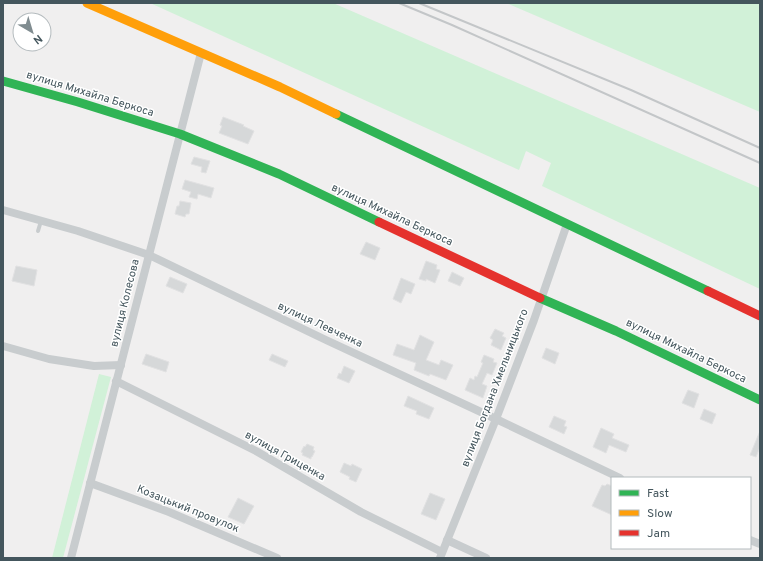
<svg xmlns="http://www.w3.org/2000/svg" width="763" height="561" viewBox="0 0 763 561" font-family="Overpass,sans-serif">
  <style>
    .green { fill: #d1f1d8 }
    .building { fill: #d6d8d9; stroke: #e1e1e2 }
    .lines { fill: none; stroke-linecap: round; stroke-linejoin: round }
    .lane { stroke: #c8ccce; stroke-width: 4 }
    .street { stroke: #c8ccce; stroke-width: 8 }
    .fast { stroke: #30b455; stroke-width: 9 }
    .slow { stroke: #ff9f0a; stroke-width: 9 }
    .jam { stroke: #e5322d; stroke-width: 9 }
    .rail { stroke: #c3c6c8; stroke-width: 2 }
    .labels { text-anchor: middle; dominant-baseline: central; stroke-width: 3; stroke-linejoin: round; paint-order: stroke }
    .street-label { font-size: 11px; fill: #44565d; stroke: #fff }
  </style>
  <rect width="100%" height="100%" fill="#f0efef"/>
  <g class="green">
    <polygon points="150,3 333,3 760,188 760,289 542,186 551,163 526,151 519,170"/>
    <polygon points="506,3 760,3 760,112"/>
    <polygon points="99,374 111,377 63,558 52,558"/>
  </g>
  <g class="building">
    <polygon points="223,117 244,125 243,126 254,131 248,144 219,133 222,126 220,125"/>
    <polygon points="194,157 210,161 206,173 201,172 202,167 191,164"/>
    <polygon points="185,180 214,188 211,198 198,194 197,199 189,197 191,192 182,189"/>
    <polygon points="180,201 191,203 189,214 186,214 185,217 175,214 177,206 179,206"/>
    <polygon points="366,242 380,248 375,260 360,254"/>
    <polygon points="426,261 437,265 436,269 440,270 435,283 426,279 426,281 419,279"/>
    <polygon points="16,266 37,270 34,286 12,281"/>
    <polygon points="452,272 464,278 460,286 448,281"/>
    <polygon points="170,277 187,284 183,293 166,286"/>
    <polygon points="401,278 415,284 411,294 406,292 401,303 393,299"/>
    <polygon points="495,329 504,333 502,336 506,338 501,350 491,345 493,340 490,338"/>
    <polygon points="420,335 434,342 426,360 439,365 441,360 453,365 446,380 430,374 429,376 414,370 416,363 393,355 397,344 414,350"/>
    <polygon points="546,348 559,353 555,364 542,358"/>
    <polygon points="146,354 169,362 166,372 142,364"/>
    <polygon points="272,354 288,361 285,367 269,360"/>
    <polygon points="484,355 494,359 493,362 497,363 492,375 487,373 482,384 487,386 483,398 465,390 470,378 474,380 475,376 477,377 483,363 481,362"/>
    <polygon points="344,366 355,371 349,383 337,378 339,373 341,374"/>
    <polygon points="688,390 699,394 694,408 682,403"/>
    <polygon points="408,396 434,408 429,419 416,414 417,411 404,406"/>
    <polygon points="704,409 716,414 712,424 700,419"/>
    <polygon points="554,416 566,421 564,426 567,427 564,434 549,427"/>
    <polygon points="601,428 614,434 612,438 629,445 626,452 609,445 606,453 593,447"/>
    <polygon points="760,431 760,447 756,457 750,455"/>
    <polygon points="307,444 314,447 313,450 315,451 312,457 311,457 311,459 302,455 303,453 301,452 304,446 305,447"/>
    <polygon points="344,463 351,466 352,464 362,469 356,482 349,479 350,477 340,472"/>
    <polygon points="607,484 612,486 612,515 592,506 602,485 605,486"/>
    <polygon points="430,493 445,499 436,520 421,514"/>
    <polygon points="238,498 254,506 244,524 228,517"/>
  </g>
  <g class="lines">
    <polyline class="lane" points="38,231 41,221"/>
    <g class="street">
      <polyline points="3,210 78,231 149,255 326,340 496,419 620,478"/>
      <polyline points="3,346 49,359 94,366 121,365"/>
      <polyline points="116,381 256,451 361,512 442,552"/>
      <polyline points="90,483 169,512 277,558"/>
      <polyline points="447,540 486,558"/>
      <polyline points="750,540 760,544"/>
      <polyline points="71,558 201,53"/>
      <polyline points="440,558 496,419 534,320 567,224"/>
    </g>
    <g class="fast">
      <polyline points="3,81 78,102 180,134 279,174 379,222"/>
      <polyline points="336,114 708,291"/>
      <polyline points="540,298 616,331 760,400"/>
    </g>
    <polyline class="slow" points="87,3 280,87 336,114"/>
    <g class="jam">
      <polyline points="379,222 540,298"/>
      <polyline points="708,291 760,316"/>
    </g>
    <g class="rail">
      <polyline points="399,3 452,25 760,163"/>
      <polyline points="419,3 631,90 760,148"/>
    </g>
  </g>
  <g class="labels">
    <g class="street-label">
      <text transform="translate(90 94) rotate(17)">вулиця Михайла Беркоса</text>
      <text transform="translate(392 215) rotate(25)">вулиця Михайла Беркоса</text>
      <text transform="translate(125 303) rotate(-76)">вулиця Колесова</text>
      <text transform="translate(320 325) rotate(25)">вулиця Левченка</text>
      <text transform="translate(686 351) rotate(26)">вулиця Михайла Беркоса</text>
      <text transform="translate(495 388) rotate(-69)">вулиця Богдана Хмельницького</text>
      <text transform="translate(285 456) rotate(29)">вулиця Гриценка</text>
      <text transform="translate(188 509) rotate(22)">Козацький провулок</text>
    </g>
  </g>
  <rect width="763" height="561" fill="none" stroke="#44565d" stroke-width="8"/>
  <rect x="611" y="477" width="140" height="72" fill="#ffffff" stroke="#b4bbbe"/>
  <rect x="619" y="490" width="20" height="6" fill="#30b455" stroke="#b4bbbe"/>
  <text x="647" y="497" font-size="12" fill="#44565d">Fast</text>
  <rect x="619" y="510" width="20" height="6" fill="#ff9f0a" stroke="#b4bbbe"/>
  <text x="647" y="517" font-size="12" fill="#44565d">Slow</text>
  <rect x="619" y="530" width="20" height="6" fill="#e5322d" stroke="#b4bbbe"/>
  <text x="647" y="537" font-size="12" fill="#44565d">Jam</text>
  <g transform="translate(32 32) rotate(142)"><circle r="19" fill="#ffffff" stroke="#b4bbbe"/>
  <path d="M0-3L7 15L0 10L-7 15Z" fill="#808c90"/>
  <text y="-6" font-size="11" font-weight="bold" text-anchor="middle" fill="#44565d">N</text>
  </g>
</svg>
